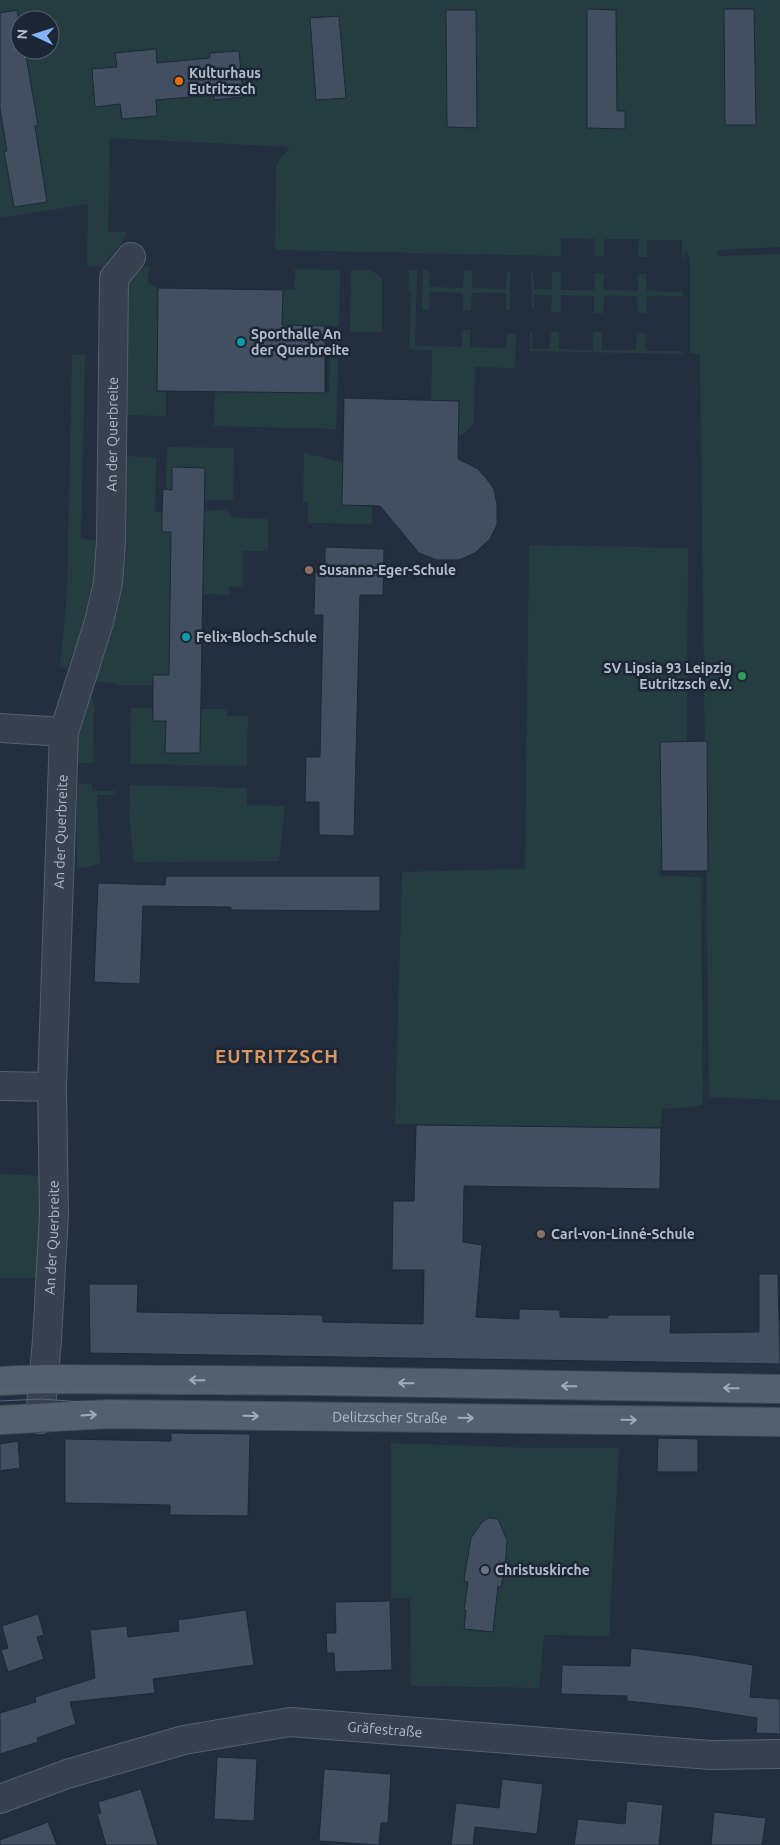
<svg xmlns="http://www.w3.org/2000/svg" width="780" height="1845" viewBox="0 0 780 1845" font-family="Ubuntu,sans-serif">
  <style>
    .green { fill: #253d40; fill-rule: evenodd }
    .building { fill: #424f61; stroke: #1e2836 }
    .lines { fill: none; stroke-linecap: round; stroke-linejoin: round }
    .minor-casing { stroke: #555f6d; stroke-width: 30 }
    .major-casing { stroke: #404a58; stroke-width: 30 }
    .minor { stroke: #37414f; stroke-width: 28 }
    .major { stroke: #55606f; stroke-width: 28 }
    .tram { stroke: #596576; stroke-width: 1 }
    .oneway { stroke: #a0aab8 }
    .food-dot { fill: #e8710a; stroke: #1c2634; stroke-width: 2 }
    .culture-dot { fill: #0f9aa8; stroke: #1c2634; stroke-width: 2 }
    .education-dot { fill: #8d6e63; stroke: #1c2634; stroke-width: 2 }
    .leisure-dot { fill: #2e9e5b; stroke: #1c2634; stroke-width: 2 }
    .worship-dot { fill: #6b7280; stroke: #1c2634; stroke-width: 2 }
    .labels { text-anchor: middle; dominant-baseline: central; stroke-width: 5; stroke-linejoin: round; paint-order: stroke }
    .poi-label { font-size: 14px; font-weight: bold; fill: #b3bcca; stroke: #1c2634; text-anchor: start }
    .street-label { font-size: 14px; fill: #b3bcca; stroke: #1c2634 }
    .district-label { font-size: 19px; font-weight: bold; letter-spacing: 1px; fill: #da945e; stroke: #1c2634 }
  </style>
  <rect width="100%" height="100%" fill="#232f3f"/>
  <g class="green">
    <path d="M0,0H780V247L717,250L718,256L780,254V1100L709,1097L700,354L690,353V257L685,250L684,258H682V240H647V257H638L639,239H604V256H595V239L561,238V256L275,250L276,164L290,147L110,138L108,232H126C124,247 109,252 104,267L87,266L88,204L0,218ZM20,20H50V50H20Z"/>
    <polygon points="149,266 148,283 158,288 157,391 166,391 166,416 124,415 125,285 137,267"/>
    <polygon points="295,269 340,270 339,326 282,325 283,290 297,290 294,286"/>
    <polygon points="351,270 371,270 382,278 382,332 350,332"/>
    <polygon points="409,270 417,270 415,346 462,347 462,330 470,330 470,347 506,348 507,334 516,334 515,368 475,367 474,423 465,433 458,436 459,401 431,400 432,350 409,349 411,292 408,291"/>
    <polygon points="423,270 429,270 429,287 463,288 464,270 472,271 472,288 506,289 507,271 510,272 510,310 506,311 506,293 472,293 471,310 463,310 463,293 429,292 429,310 422,310"/>
    <polygon points="533,272 534,289 552,290 552,272 561,272 561,290 594,290 595,273 604,273 603,290 638,291 638,274 646,274 647,291 683,292 683,296 647,296 646,313 638,313 637,296 604,295 603,313 594,313 594,296 561,295 561,312 551,312 552,295 534,294 534,308 532,310 531,274"/>
    <polygon points="330,331 339,331 336,429 214,426 215,391 329,392"/>
    <polygon points="530,332 532,333 532,349 550,349 551,332 559,332 559,349 593,350 593,332 602,332 602,350 636,350 637,333 645,333 645,351 682,351 682,354 530,351"/>
    <polygon points="72,355 85,355 81,539 98,540 94,588 88,618 67,668 60,667 67,594"/>
    <polygon points="167,447 234,448 233,500 204,500 204,468 172,467 172,489 166,489"/>
    <polygon points="304,453 343,462 342,505 372,506 372,524 308,523 308,503 303,502"/>
    <polygon points="124,456 156,457 155,511 162,513 171,532 169,675 153,685 117,685 117,683 94,682 91,696 94,707 93,763 77,763 79,714 123,559 125,536"/>
    <polygon points="224,510 230,513 234,518 268,519 268,551 243,551 243,587 229,586 229,595 203,594 204,511"/>
    <polygon points="529,545 688,548 687,741 660,742 662,871 659,870 660,876 701,877 703,1104 692,1107 662,1109 661,1128 395,1124 402,872 525,869"/>
    <polygon points="131,708 153,708 153,721 166,721 166,753 200,753 201,709 227,709 227,716 248,716 247,766 130,764"/>
    <polygon points="77,784 92,784 92,791 115,791 115,795 97,795 100,864 77,869"/>
    <polygon points="130,785 247,788 247,805 285,806 279,861 134,862 129,816"/>
    <polygon points="0,1174 49,1176 46,1278 0,1278"/>
    <polygon points="391,1443 528,1448 619,1448 609,1636 544,1635 539,1688 411,1686 410,1598 391,1598"/>
  </g>
  <g class="building">
    <polygon points="587,9 616,10 617,111 625,111 625,129 587,128"/>
    <polygon points="724,9 754,9 756,125 725,125"/>
    <polygon points="17,10 20,28 20,50 25,50 38,125 35,126 47,202 14,207 4,151 7,151 0,109 0,13"/>
    <polygon points="446,10 476,10 477,128 447,127"/>
    <polygon points="339,16 346,98 316,100 310,18"/>
    <polygon points="156,49 157,63 210,58 210,53 239,51 243,97 214,100 214,95 156,100 157,116 122,119 120,104 95,107 92,69 117,67 115,53"/>
    <polygon points="158,288 283,290 282,325 325,326 325,393 157,391"/>
    <polygon points="344,398 459,401 458,459 478,469 486,478 494,489 497,505 497,525 490,539 475,553 459,560 437,560 419,553 380,506 342,505"/>
    <polygon points="172,467 205,468 200,753 165,753 166,721 153,721 153,675 169,675 171,532 162,532 162,513 163,489 172,490"/>
    <polygon points="325,547 384,549 383,595 360,595 354,836 319,835 319,802 305,802 306,757 320,757 323,615 314,615 315,572 325,573"/>
    <polygon points="707,741 708,871 662,871 660,742"/>
    <polygon points="166,876 380,876 380,911 231,910 231,907 143,906 140,984 94,982 98,883 165,885"/>
    <polygon points="416,1125 661,1128 660,1189 464,1186 463,1242 482,1245 476,1317 519,1319 519,1309 560,1310 560,1317 608,1318 608,1315 671,1315 670,1333 759,1332 759,1274 778,1274 780,1364 90,1353 89,1284 138,1284 137,1312 322,1315 323,1322 423,1324 424,1270 392,1270 393,1201 414,1201"/>
    <polygon points="171,1433 250,1434 248,1516 170,1515 170,1505 65,1503 65,1439 171,1441"/>
    <polygon points="658,1438 698,1439 698,1472 657,1472"/>
    <polygon points="18,1441 20,1468 0,1471 0,1444"/>
    <polygon points="488,1518 498,1519 507,1540 505,1569 501,1587 498,1586 493,1632 464,1629 466,1610 464,1610 468,1582 465,1582 464,1579 471,1538 482,1522"/>
    <polygon points="390,1601 392,1670 335,1672 334,1653 327,1653 326,1633 336,1633 335,1602"/>
    <polygon points="246,1610 254,1665 153,1679 155,1693 70,1702 76,1724 37,1738 38,1742 0,1754 0,1713 36,1702 35,1697 95,1678 90,1630 127,1626 128,1637 179,1631 178,1620"/>
    <polygon points="38,1614 44,1635 37,1637 44,1659 8,1672 1,1650 8,1648 2,1626"/>
    <polygon points="631,1648 693,1655 753,1665 750,1697 780,1699 780,1734 756,1733 757,1718 693,1708 627,1701 627,1696 561,1694 562,1665 630,1666"/>
    <polygon points="217,1757 257,1759 254,1821 214,1819"/>
    <polygon points="324,1769 391,1774 388,1823 381,1823 379,1845 319,1841"/>
    <polygon points="502,1779 543,1784 537,1834 475,1827 473,1845 451,1845 456,1803 499,1808"/>
    <polygon points="141,1789 158,1845 106,1845 97,1814 101,1813 98,1802"/>
    <polygon points="627,1801 663,1805 659,1845 574,1845 578,1819 625,1824"/>
    <polygon points="714,1812 766,1818 762,1845 711,1845"/>
    <polygon points="48,1822 57,1845 0,1845 0,1840"/>
  </g>
  <g class="lines">
    <defs>
      <g id="minor">
        <polyline points="0,728 64,732"/>
        <polyline points="0,1086 52,1087"/>
        <path id="s1" d="M40,1419L47,1340L54,1214L52,1087L64,732L99,622L108,583L111,541L114,278L131,257"/>
        <path id="s2" d="M0,1799L67,1774L184,1740L290,1722L710,1755L780,1754"/>
      </g>
      <g id="major">
        <polyline points="0,1381 43,1379 316,1381 780,1389"/>
        <path id="s3" d="M0,1420L108,1414L780,1422"/>
      </g>
    </defs>
    <use href="#minor" class="minor-casing"/>
    <use href="#major" class="major-casing"/>
    <use href="#minor" class="minor"/>
    <use href="#major" class="major"/>
    <g class="tram">
      <polyline points="0,1391 108,1390 780,1401"/>
      <polyline points="0,1401 41,1399 83,1402 780,1411"/>
    </g>
  </g>
  <defs><path id="oneway-shaft" d="M-6 0H5M1.5-3L5.5 0L1.5 3" fill="none" stroke-width="1.6" stroke-linecap="round" stroke-linejoin="round" transform="scale(1.25)"/></defs>
  <g class="oneway">
    <use href="#oneway-shaft" transform="translate(197 1380) rotate(-179)"/>
    <use href="#oneway-shaft" transform="translate(406 1383) rotate(-179)"/>
    <use href="#oneway-shaft" transform="translate(569 1386) rotate(-179)"/>
    <use href="#oneway-shaft" transform="translate(731 1388) rotate(-179)"/>
    <use href="#oneway-shaft" transform="translate(89 1415) rotate(-4)"/>
    <use href="#oneway-shaft" transform="translate(251 1416) rotate(1)"/>
    <use href="#oneway-shaft" transform="translate(466 1418) rotate(1)"/>
    <use href="#oneway-shaft" transform="translate(629 1420) rotate(1)"/>
  </g>
  <circle class="food-dot" cx="179" cy="81" r="5"/>
  <g class="culture-dot">
    <circle cx="241" cy="342" r="5"/>
    <circle cx="186" cy="637" r="5"/>
  </g>
  <g class="education-dot">
    <circle cx="309" cy="570" r="5"/>
    <circle cx="541" cy="1234" r="5"/>
  </g>
  <circle class="leisure-dot" cx="742" cy="676" r="5"/>
  <circle class="worship-dot" cx="485" cy="1570" r="5"/>
  <g class="labels">
    <g class="poi-label">
      <text x="189" y="73">Kulturhaus<tspan x="189" dy="16">Eutritzsch</tspan></text>
      <text x="251" y="334">Sporthalle An<tspan x="251" dy="16">der Querbreite</tspan></text>
      <text x="319" y="570">Susanna-Eger-Schule</text>
      <text x="196" y="637">Felix-Bloch-Schule</text>
      <text x="732" y="668" text-anchor="end">SV Lipsia 93 Leipzig<tspan x="732" dy="16">Eutritzsch e.V.</tspan></text>
      <text x="551" y="1234">Carl-von-Linné-Schule</text>
      <text x="495" y="1570">Christuskirche</text>
    </g>
    <g class="street-label">
      <text stroke="none"><textPath href="#s1" startOffset="992">An der Querbreite</textPath></text>
      <text stroke="none"><textPath href="#s1" startOffset="588">An der Querbreite</textPath></text>
      <text stroke="none"><textPath href="#s1" startOffset="182">An der Querbreite</textPath></text>
      <text stroke="none"><textPath href="#s3" startOffset="390">Delitzscher Straße</textPath></text>
      <text stroke="none"><textPath href="#s2" startOffset="396">Gräfestraße</textPath></text>
    </g>
    <g class="district-label">
      <text x="277" y="1056">EUTRITZSCH</text>
    </g>
  </g>
  <g transform="translate(35 35) rotate(274)"><circle r="24" fill="#1c2634" stroke="#586270"/>
  <path d="M0-4L9 19L0 12L-9 19Z" fill="#86b3fc"/>
  <text y="-8" font-size="14" font-weight="bold" text-anchor="middle" fill="#b3bcca">N</text>
  </g>
</svg>
